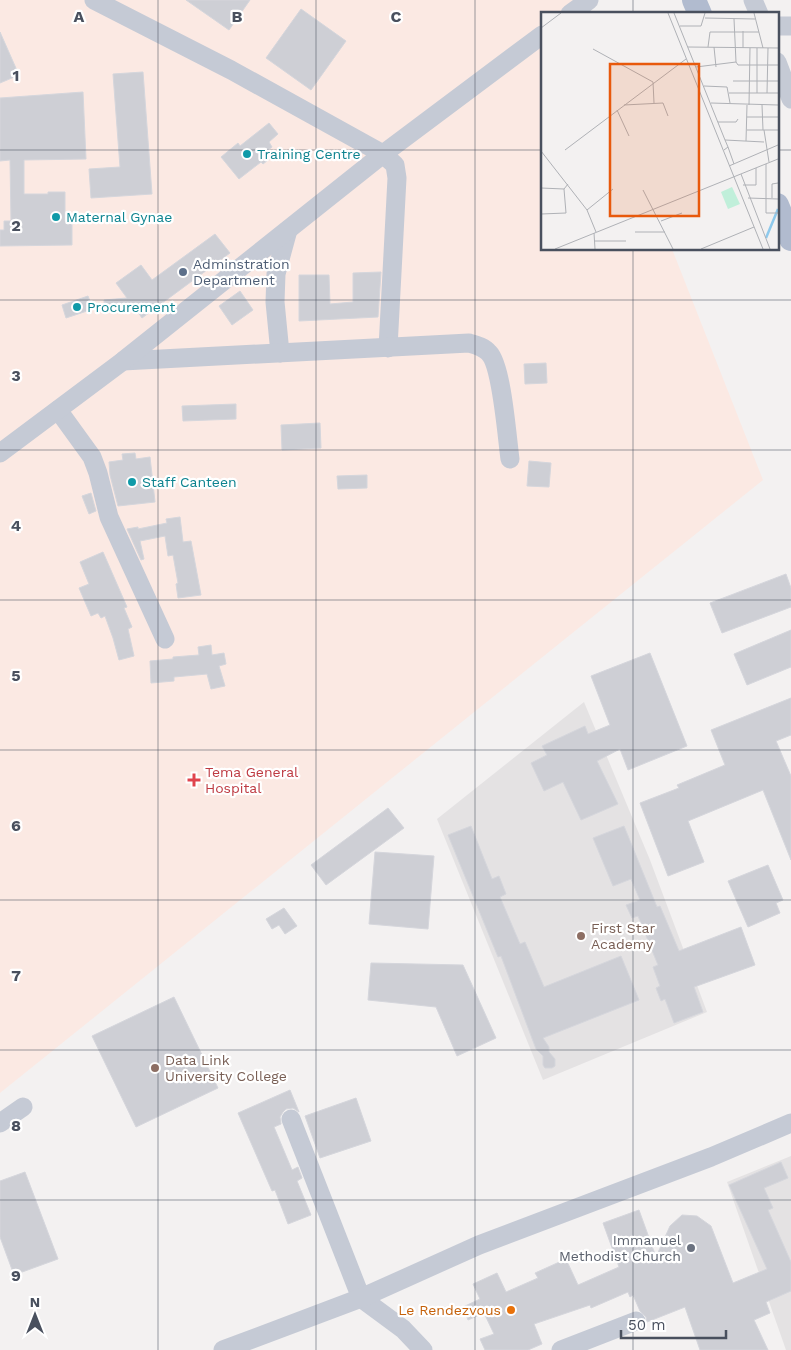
<svg xmlns="http://www.w3.org/2000/svg" width="791" height="1350" viewBox="0 0 791 1350" font-family="'Work Sans',sans-serif">
  <style>
    .education { fill: #e4e2e3 }
    .medical { fill: #fbe9e3 }
    .building { fill: #cecfd5; stroke: #d5d6dc }
    .lines { fill: none; stroke-linecap: round; stroke-linejoin: round }
    .minor { stroke: #c5cad5; stroke-width: 19 }
    .major { stroke: #b1bbcf; stroke-width: 24 }
    .grid { fill: none; stroke: #49505e; stroke-width: 1; stroke-opacity: 0.55 }
    .culture-dot { fill: #0f9aa8; stroke: #fff; stroke-width: 2 }
    .service-dot { fill: #5c6f8a; stroke: #fff; stroke-width: 2 }
    .health-dot { fill: #e0444e; stroke: #fff; stroke-width: 2 }
    .education-dot { fill: #8d6e63; stroke: #fff; stroke-width: 2 }
    .worship-dot { fill: #6b7280; stroke: #fff; stroke-width: 2 }
    .food-dot { fill: #e8710a; stroke: #fff; stroke-width: 2 }
    .labels { text-anchor: middle; dominant-baseline: central; stroke-width: 4.5; stroke-linejoin: round; paint-order: stroke }
    .culture-label { font-size: 14px; fill: #0d838f; stroke: #fff; text-anchor: start }
    .service-label { font-size: 14px; fill: #4e5e75; stroke: #fff; text-anchor: start }
    .health-label { font-size: 14px; fill: #be3a42; stroke: #fff; text-anchor: start }
    .education-label { font-size: 14px; fill: #785e54; stroke: #fff; text-anchor: start }
    .worship-label { font-size: 14px; fill: #5b616d; stroke: #fff; text-anchor: end }
    .food-label { font-size: 14px; fill: #c56008; stroke: #fff; text-anchor: end }
    .inset-river { fill: none; stroke: #8ec9ec; stroke-width: 2.5 }
    .inset-road { fill: none; stroke: #afb1b6; stroke-width: 1 }
    .view { fill: #e8590c; fill-opacity: 0.15; stroke: #e8590c; stroke-width: 2.5 }
    .inset-edge { fill: none; stroke: #49505e; stroke-width: 2.5 }
    .grid-label { font-size: 16px; text-anchor: middle; font-weight: bold; fill: #49505e; stroke: #fff; stroke-width: 4.5; stroke-linejoin: round; paint-order: stroke }
  </style>
  <rect width="100%" height="100%" fill="#f3f1f1"/>
  <g class="education">
    <polygon points="584,702 650,860 707,1012 543,1080 437,819"/>
    <polygon points="791,1156 791,1350 786,1350 727,1182"/>
  </g>
  <polygon class="medical" points="0,0 573,0 578,14 542,14 542,249 672,249 763,480 0,1093"/>
  <g class="building">
    <polygon points="186,0 250,0 229,30"/>
    <polygon points="301,9 346,41 311,90 266,58"/>
    <polygon points="0,32 19,75 0,83"/>
    <polygon points="143,72 152,194 91,198 89,169 120,167 113,74"/>
    <polygon points="83,92 86,159 24,160 24,194 48,194 48,192 65,192 65,221 72,221 72,245 0,246 0,230 4,230 4,221 11,221 10,160 0,161 0,98"/>
    <polygon points="269,123 278,134 269,142 272,147 267,151 272,157 263,164 261,162 239,179 221,157 238,143 240,146"/>
    <polygon points="215,234 230,253 142,318 136,309 105,312 104,300 127,298 116,283 141,265 152,280"/>
    <polygon points="381,272 378,317 299,321 299,275 329,275 330,304 353,302 353,273"/>
    <polygon points="240,291 253,310 232,325 219,306"/>
    <polygon points="88,296 93,309 66,318 62,305"/>
    <polygon points="546,363 547,383 525,384 524,364"/>
    <polygon points="236,404 236,419 183,421 182,406"/>
    <polygon points="320,423 321,448 282,450 281,425"/>
    <polygon points="135,453 136,459 150,457 155,502 118,506 110,475 109,462 123,460 122,454"/>
    <polygon points="529,461 551,463 549,487 527,486"/>
    <polygon points="367,475 367,488 338,489 337,476"/>
    <polygon points="91,493 96,511 89,514 82,496"/>
    <polygon points="180,517 183,542 191,541 201,595 178,598 176,584 178,583 173,555 168,556 165,536 140,541 144,559 141,560 127,529 138,527 138,529 167,523 166,519"/>
    <polygon points="103,552 127,607 124,608 132,627 128,629 134,656 119,660 113,638 105,616 101,618 98,613 91,616 79,588 89,584 80,562"/>
    <polygon points="786,574 791,588 791,607 722,633 710,603"/>
    <polygon points="791,630 791,667 747,685 734,654"/>
    <polygon points="211,645 212,655 224,653 226,664 219,666 225,686 211,689 207,674 174,677 174,681 151,683 150,661 173,659 173,657 199,655 198,647"/>
    <polygon points="650,653 687,746 628,770 620,749 597,761 618,804 581,820 563,782 544,791 531,763 547,755 542,746 585,726 588,734 610,725 591,676"/>
    <polygon points="791,698 791,735 776,741 791,776 791,860 763,790 688,821 704,862 668,876 640,803 679,788 677,785 725,765 711,730"/>
    <polygon points="388,808 404,828 326,885 311,865"/>
    <polygon points="471,826 492,879 499,876 506,894 500,897 520,944 525,942 544,987 621,956 639,1000 543,1038 549,1047 549,1052 555,1059 555,1066 552,1068 545,1068 543,1065 543,1056 536,1049 501,956 498,957 448,835"/>
    <polygon points="624,826 657,907 660,906 679,951 741,927 755,965 694,987 703,1012 674,1023 665,999 661,1001 656,988 660,986 653,967 658,965 638,916 632,918 626,905 640,900 631,879 613,886 593,838"/>
    <polygon points="375,852 434,856 428,929 369,924"/>
    <polygon points="768,865 783,900 776,903 780,913 748,927 728,881"/>
    <polygon points="284,908 297,926 285,934 279,925 272,929 266,919"/>
    <polygon points="371,963 463,965 496,1038 457,1056 436,1007 368,1000"/>
    <polygon points="174,997 218,1088 136,1127 92,1036"/>
    <polygon points="290,1090 299,1112 293,1108 286,1109 283,1112 280,1117 281,1124 274,1127 292,1170 298,1167 302,1178 297,1181 311,1215 288,1224 275,1190 272,1191 238,1113"/>
    <polygon points="356,1098 371,1141 320,1158 305,1116"/>
    <polygon points="781,1162 788,1178 764,1188 773,1208 768,1210 791,1262 791,1291 766,1302 770,1313 754,1320 768,1350 700,1350 685,1307 647,1322 646,1317 640,1311 633,1295 630,1297 628,1292 591,1308 590,1305 534,1324 542,1344 528,1350 485,1350 480,1339 494,1334 484,1313 468,1320 463,1307 480,1299 473,1284 497,1273 506,1292 538,1278 535,1273 566,1259 578,1285 619,1267 603,1223 639,1210 656,1257 670,1226 682,1215 697,1216 711,1226 733,1283 767,1269 729,1185"/>
    <polygon points="25,1172 58,1259 14,1275 0,1237 0,1181"/>
  </g>
  <g class="lines">
    <g class="minor">
      <polyline points="94,0 231,70 383,154 395,165 397,178 388,348"/>
      <polyline points="753,0 759,14"/>
      <polyline points="570,14 589,0"/>
      <polyline points="777,26 791,26"/>
      <polyline points="777,62 791,99"/>
      <polyline points="280,353 275,302 276,274 288,230"/>
      <path d="M123,361L469,343C476,345 484,347 489,353C502,366 507,438 510,459"/>
      <polyline points="58,410 92,457 98,473 109,517 165,639"/>
      <polyline points="0,453 123,361 383,154 542,35"/>
      <polyline points="291,1119 361,1298 403,1329 423,1350"/>
      <polyline points="0,1123 23,1107"/>
      <polyline points="223,1350 361,1298 479,1245 711,1157 791,1123"/>
      <polyline points="561,1350 636,1321"/>
    </g>
    <g class="major">
      <polyline points="694,0 700,14"/>
      <polyline points="777,205 791,239"/>
    </g>
  </g>
  <path class="grid" d="M158,0V1350M316,0V1350M475,0V1350M633,0V14M0,150H542M777,150H791M633,249V1350M0,300H791M0,450H791M0,600H791M0,750H791M0,900H791M0,1050H791M0,1200H791"/>
  <g class="culture-dot">
    <circle cx="247" cy="154" r="5"/>
    <circle cx="56" cy="217" r="5"/>
    <circle cx="77" cy="307" r="5"/>
    <circle cx="132" cy="482" r="5"/>
  </g>
  <circle class="service-dot" cx="183" cy="272" r="5"/>
  <path class="health-dot" d="M191.5 772.5h5v5h5v5h-5v5h-5v-5h-5v-5h5z"/>
  <g class="education-dot">
    <circle cx="581" cy="936" r="5"/>
    <circle cx="155" cy="1068" r="5"/>
  </g>
  <circle class="worship-dot" cx="691" cy="1248" r="5"/>
  <circle class="food-dot" cx="511" cy="1310" r="5"/>
  <g class="labels">
    <g class="culture-label">
      <text x="257" y="154">Training Centre</text>
      <text x="66" y="217">Maternal Gynae</text>
      <text x="87" y="307">Procurement</text>
      <text x="142" y="482">Staff Canteen</text>
    </g>
    <g class="service-label">
      <text x="193" y="264">Adminstration<tspan x="193" dy="16">Department</tspan></text>
    </g>
    <g class="health-label">
      <text x="205" y="772">Tema General<tspan x="205" dy="16">Hospital</tspan></text>
    </g>
    <g class="education-label">
      <text x="591" y="928">First Star<tspan x="591" dy="16">Academy</tspan></text>
      <text x="165" y="1060">Data Link<tspan x="165" dy="16">University College</tspan></text>
    </g>
    <g class="worship-label">
      <text x="681" y="1240">Immanuel<tspan x="681" dy="16">Methodist Church</tspan></text>
    </g>
    <g class="food-label">
      <text x="501" y="1310">Le Rendezvous</text>
    </g>
  </g>
  <g transform="translate(541 12)">
    <rect width="238" height="238" fill="#f3f1f1"/>
    <path d="M191,175L199,192L187,197L180,180Z" fill="#c0efda"/>
    <path class="inset-river" d="M225,226L237,197"/>
    <path class="inset-road" d="M127,1L222,237M133,1L184,128L187,135L183,138M213,1L222,36M164,6L214,7M139,14H160L164,1M0,16L20,1M202,19V36M147,35L237,36M167,35L169,20H218M173,35L175,55M52,37L112,70L113,91M195,50L197,53H237M155,55L195,50L193,7M192,69H237M163,74L186,75L189,91M188,81H237M216,81V36M226,81L227,36M170,91L237,93M83,93L122,91L127,104M208,93L209,36M221,93L222,118M76,98L88,124M206,105H237M177,110H195L197,107M206,118H237M223,118L228,150M184,128L223,130M205,129L206,93M187,135L193,152M24,138L145,47M0,139L46,198L55,220M225,152V201H237M188,154L237,133M200,162L229,237M202,173H215V156M0,176L23,177M102,178L132,237M207,186L237,187M231,186V172L237,171M46,198L72,177M0,202L25,201L23,177L27,172M120,209L141,201M94,220H124M53,221L54,237M53,229H85M14,237L237,147M160,237L213,215"/>
    <path class="view" d="M69,52H158V204H69Z"/>
    <rect width="238" height="238" class="inset-edge"/>
  </g>
  <g class="grid-label">
    <text x="79" y="22">A</text>
    <text x="237" y="22">B</text>
    <text x="396" y="22">C</text>
    <text x="16" y="81">1</text>
    <text x="16" y="231">2</text>
    <text x="16" y="381">3</text>
    <text x="16" y="531">4</text>
    <text x="16" y="681">5</text>
    <text x="16" y="831">6</text>
    <text x="16" y="981">7</text>
    <text x="16" y="1131">8</text>
    <text x="16" y="1281">9</text>
  </g>
  <g transform="translate(35 1315)" stroke="#ffffff" stroke-width="4" paint-order="stroke">
  <path d="M0-4L9 19L0 12L-9 19Z" fill="#49505e"/>
  <text y="-8" font-size="14" font-weight="bold" text-anchor="middle" fill="#49505e">N</text>
  </g>
  <path d="M621 1330v8h105v-8" fill="none" stroke="#49505e" stroke-width="2.5"/>
  <text x="628" y="1330" font-size="15" fill="#49505e" stroke="#ffffff" stroke-width="4" paint-order="stroke">50 m</text>
</svg>
